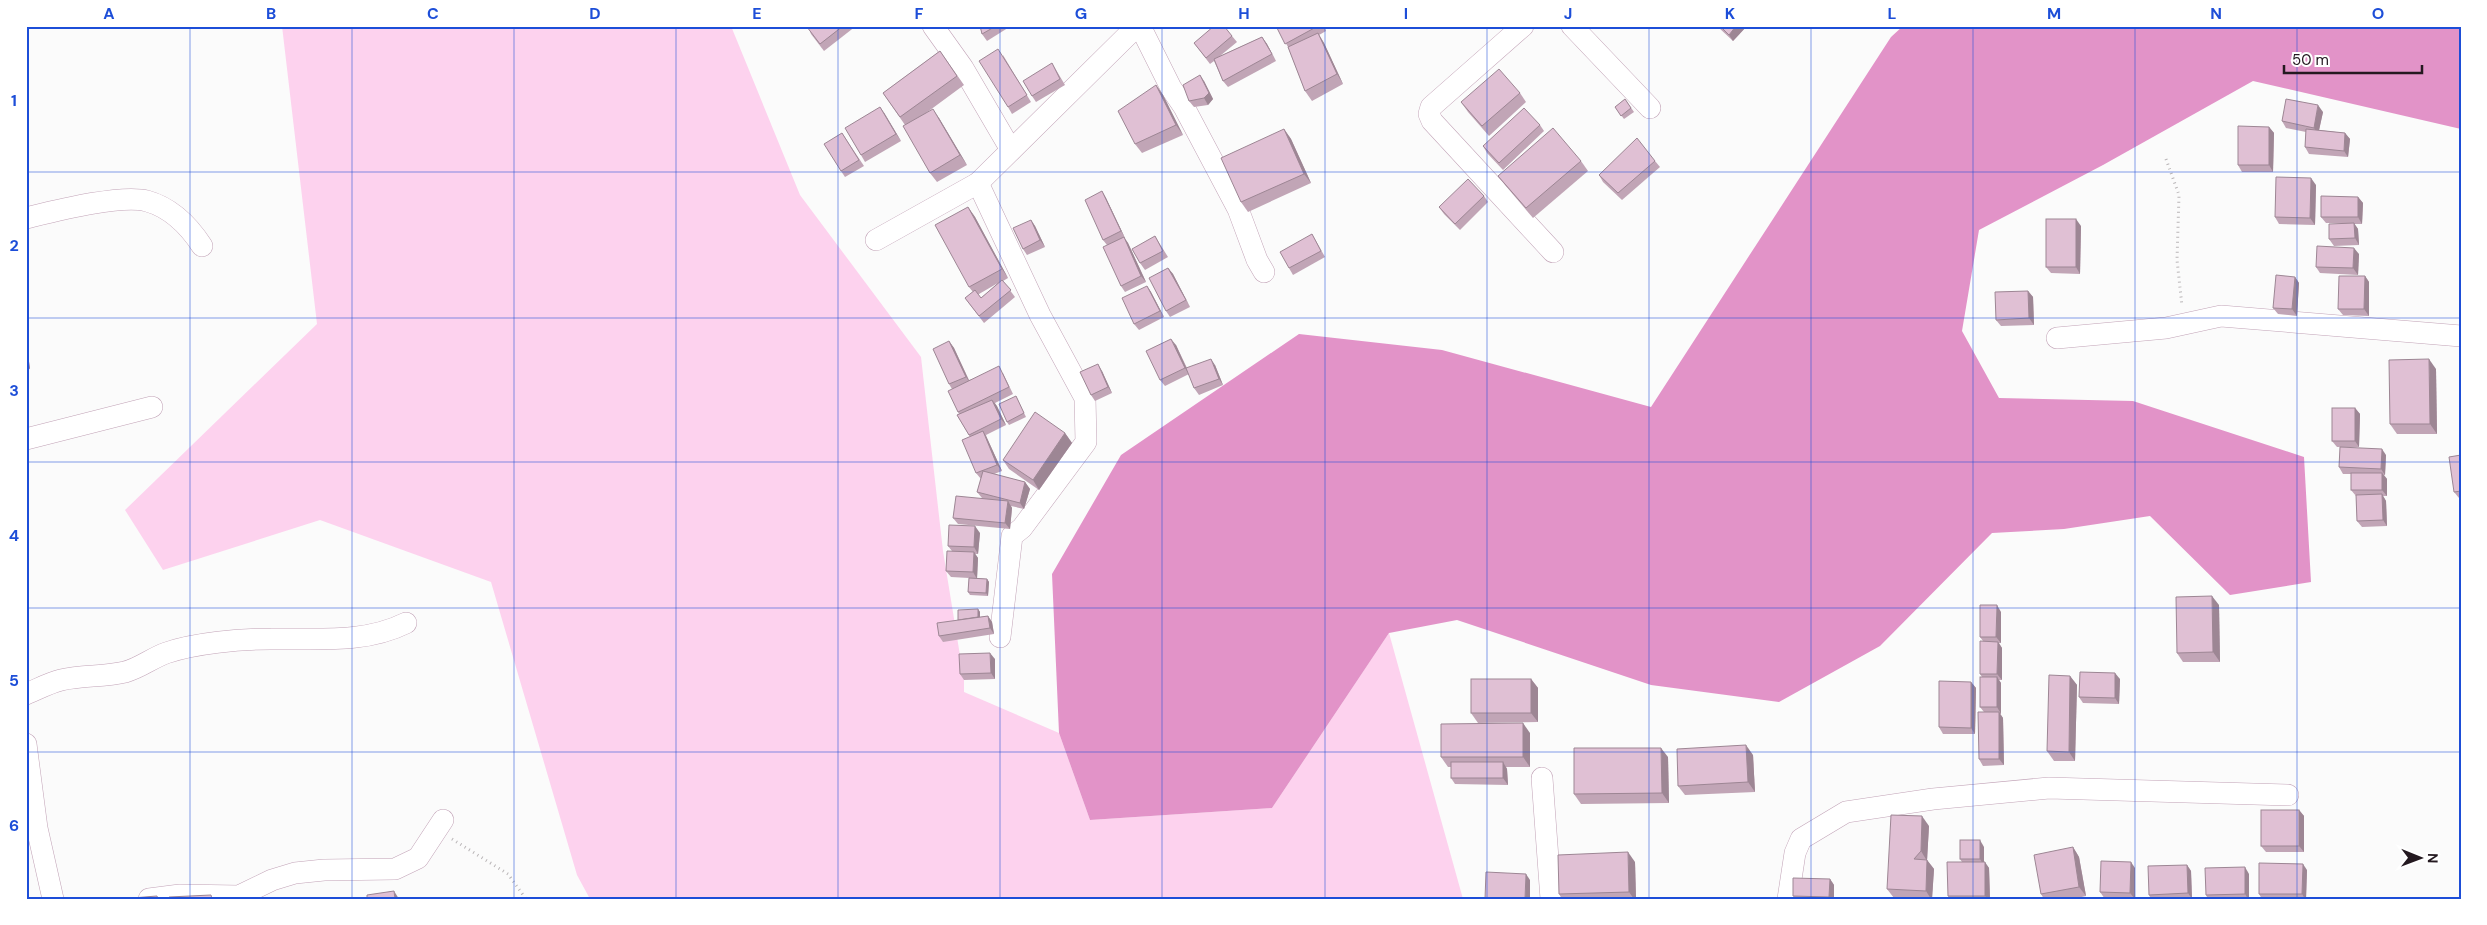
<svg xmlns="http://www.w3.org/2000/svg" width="2487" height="925" viewBox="0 0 2487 925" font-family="'DM Sans',sans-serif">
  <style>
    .green { fill: #fdd2ee }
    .water { fill: #e293c8 }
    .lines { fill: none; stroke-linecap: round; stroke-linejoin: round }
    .minor-casing { stroke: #c2a3b7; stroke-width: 22 }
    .path { stroke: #b9b5b7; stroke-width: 3; stroke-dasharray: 1 4; stroke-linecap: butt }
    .minor { stroke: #fff; stroke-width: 21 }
    .wall { fill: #c1a5b6; fill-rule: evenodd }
    .shaded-wall { fill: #9d8694 }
    .building { fill: #e0c0d4; stroke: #9d8694 }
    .grid { fill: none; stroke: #1d4ed8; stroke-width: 1; stroke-opacity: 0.55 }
    .neatline { fill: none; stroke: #1d4ed8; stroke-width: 2 }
    .grid-label { font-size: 16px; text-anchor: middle; font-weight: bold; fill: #1d4ed8 }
  </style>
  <rect width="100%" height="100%" fill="#fbfbfb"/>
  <polygon class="green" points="282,26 731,26 800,195 921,357 943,551 964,680 964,692 1059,733 1090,820 1272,808 1389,633 1463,899 590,899 577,875 491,582 320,520 163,570 125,510 317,324"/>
  <polygon class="water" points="1903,26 2461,26 2461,129 2253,81 2103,165 1979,230 1962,331 1999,398 2133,401 2304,457 2311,582 2230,595 2150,516 2064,529 1992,533 1880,646 1779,702 1651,685 1457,620 1389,633 1272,808 1090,820 1059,733 1052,574 1121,455 1299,334 1442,350 1651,407 1891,37"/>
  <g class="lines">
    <defs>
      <g id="minor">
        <polyline points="933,26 963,68 1011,150"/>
        <polyline points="1140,26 1171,88 1184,107 1238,209 1257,260 1264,272"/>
        <polyline points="1523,26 1431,107 1429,114 1432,121 1553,252"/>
        <polyline points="1572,26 1650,108"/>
        <polyline points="978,183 1040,315 1085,398 1086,442 1022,528 1012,536 1000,637"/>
        <path d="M26,218C55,211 121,194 147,201C172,208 189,226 202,246"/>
        <polyline points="876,240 978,183 1137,26"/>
        <polyline points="2057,338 2166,328 2221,316 2461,336"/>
        <polyline points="26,439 152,407"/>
        <path d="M26,694C38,689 49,683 61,680C82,675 104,677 125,672C140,668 152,658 166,653C195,643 240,639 271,639C316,638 364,644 406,623"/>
        <polyline points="26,744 37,828 53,899"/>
        <polyline points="1542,778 1551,899"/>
        <polyline points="149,899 180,895 239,896 272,880 295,873 324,870 395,869 418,858 443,820"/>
        <polyline points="1788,899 1795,853 1801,839 1846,812 1933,799 2049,788 2288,795"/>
      </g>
    </defs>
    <use href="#minor" class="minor-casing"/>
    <g class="path">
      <polyline points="2166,159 2179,195 2177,260 2182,306"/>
      <polyline points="452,839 508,874 526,899"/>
    </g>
    <use href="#minor" class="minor"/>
  </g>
  <g class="wall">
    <polygon points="808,26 856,26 824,51 811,34"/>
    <polygon points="980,26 1011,26 987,41 982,34"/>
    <polygon points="1276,26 1324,26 1326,31 1319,35 1324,43 1343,84 1312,101 1305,91 1288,47"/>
    <polygon points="1717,26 1747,26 1733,41"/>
    <polygon points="1232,36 1237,42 1220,56 1262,37 1267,44 1276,61 1228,87 1223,81 1214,61 1210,64 1194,43"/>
    <polygon points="940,51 964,85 926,113 939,118 967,165 937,182 930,173 905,125 883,93"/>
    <polygon points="1003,55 1031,102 1012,114 1008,107"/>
    <polygon points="1052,63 1065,85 1036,102 1032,96"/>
    <polygon points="1204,81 1213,99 1208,105 1194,107 1189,101"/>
    <polygon points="1156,85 1163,95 1183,135 1142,153 1135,144"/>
    <polygon points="1520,93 1526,102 1489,136 1468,112 1461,102"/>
    <polygon points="1625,99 1634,112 1624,119 1615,107"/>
    <polygon points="880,107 901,141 865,162 861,155"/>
    <polygon points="2323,112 2319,130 2345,133 2350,139 2348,157 2309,154 2305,147 2306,132 2286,128 2282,121"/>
    <polygon points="1540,125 1544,131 1503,170 1487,153 1483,146"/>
    <polygon points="2269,127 2274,133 2273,172 2242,172 2238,165"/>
    <polygon points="1284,129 1291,139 1311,183 1248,212 1241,202"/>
    <polygon points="842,133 864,166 845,177 841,171"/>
    <polygon points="1581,161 1588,171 1533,218 1505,185 1498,176"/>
    <polygon points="1655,161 1660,167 1622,200 1603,182 1599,175"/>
    <polygon points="2316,185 2315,225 2279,224 2275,217"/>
    <polygon points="1102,191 1106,198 1125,238 1124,238 1128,243 1146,282 1125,292 1121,286 1107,245 1103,240"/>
    <polygon points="1484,196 1488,202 1460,230 1444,214 1439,207"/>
    <polygon points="2358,197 2363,203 2362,224 2354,224 2358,229 2359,245 2334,246 2329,239 2342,223 2326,223 2321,217"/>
    <path d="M968,207L975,217L1008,278L1003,281L1015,297L984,323L965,298L973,292L969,287ZM998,283L981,298L978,294H979Z"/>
    <polygon points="1031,220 1035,226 1045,247 1027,255 1023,249"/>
    <polygon points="2081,226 2080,274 2051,273 2046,267"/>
    <polygon points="1312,234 1316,241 1325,257 1293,275 1289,268"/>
    <polygon points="1155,236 1168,257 1145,270 1140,263"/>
    <polygon points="2359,254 2358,275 2320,273 2316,267"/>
    <polygon points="1168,268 1173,274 1190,307 1170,317 1166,311"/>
    <polygon points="2365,276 2369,282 2369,316 2343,315 2338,309"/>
    <polygon points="2295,277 2299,283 2297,316 2278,314 2273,308"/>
    <polygon points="1147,286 1151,292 1164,317 1139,330 1134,324"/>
    <polygon points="2028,291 2033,297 2034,325 2001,326 1996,320"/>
    <polygon points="26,339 30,369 26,370"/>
    <polygon points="949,341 954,348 969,380 1003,373 1013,394 995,403 1006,425 986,435 987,438 1002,471 994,474 1025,482 1030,489 1024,509 1011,506 1012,508 1010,529 958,524 953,518 982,498 977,492 981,479 976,473 970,437 957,415 959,414 958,412 952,389 949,384"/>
    <polygon points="1176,345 1187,368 1215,365 1223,385 1199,395 1194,388 1189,374 1165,386 1160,380"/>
    <polygon points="2436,369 2437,434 2397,434 2390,424"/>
    <polygon points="1102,371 1112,393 1095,401 1091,395"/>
    <polygon points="1016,396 1026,417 1009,425 1007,422"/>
    <polygon points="2355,408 2360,414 2359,447 2337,447 2332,441"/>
    <polygon points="1065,433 1072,443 1039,490 1009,469 1003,460"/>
    <polygon points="2386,455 2385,475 2384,475 2387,479 2387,496 2383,496 2386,501 2387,526 2362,527 2357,521 2356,496 2351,490 2351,474 2343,474 2339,467"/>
    <polygon points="2461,455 2461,498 2459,498 2454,492"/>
    <polygon points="980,533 978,554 975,554 978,558 977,578 987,579 989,582 988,596 970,595 968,592 969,578 951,577 946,571 952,551 948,546"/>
    <polygon points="2219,605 2220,662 2183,662 2177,653"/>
    <polygon points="978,609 980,612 980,617 988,616 992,622 994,634 943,642 939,636 959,620"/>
    <polygon points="2001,612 2001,643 1999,643 2002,648 2002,680 1999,680 2001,683 2001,714 2000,714 2003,718 2004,765 1983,766 1979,759 1984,712 1980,707 1982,677 1980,674 1983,641 1980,637"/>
    <polygon points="995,659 995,679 964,680 960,674"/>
    <polygon points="2070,676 2077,685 2075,761 2054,761 2047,751"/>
    <polygon points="1531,679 1538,688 1538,722 1478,723 1471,713"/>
    <polygon points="2120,679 2119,704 2083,703 2079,697"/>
    <polygon points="1971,682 1976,688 1975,734 1943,734 1939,727"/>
    <polygon points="1530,733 1530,767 1506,767 1507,769 1508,785 1455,784 1451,778 1451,767 1448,767 1441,757"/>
    <polygon points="1753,755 1755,792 1685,795 1678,786"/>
    <polygon points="1668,757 1669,803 1581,804 1574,794"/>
    <polygon points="2299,810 2304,816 2304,852 2266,852 2261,846"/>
    <polygon points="1929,826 1927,860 1934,869 1932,899 1894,898 1887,889"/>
    <polygon points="1984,847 1984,862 1989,868 1990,899 1949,899 1948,896 1962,862 1960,859"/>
    <polygon points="2073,847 2079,857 2086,896 2073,899 2044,899 2041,894"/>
    <polygon points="1635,862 1636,899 1562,899 1559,894"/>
    <polygon points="2187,865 2191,871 2192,899 2151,899 2149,895"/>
    <polygon points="2135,868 2135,899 2105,899 2100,892"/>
    <polygon points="2307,870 2306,899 2262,899 2259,894"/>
    <polygon points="2249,874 2249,899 2208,899 2206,895"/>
    <polygon points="1830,879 1834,885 1834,899 1795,899 1793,896"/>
  </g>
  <g class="shaded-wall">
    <polygon points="1736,26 1747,26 1733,41 1729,35"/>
    <polygon points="1318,33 1324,43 1343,84 1337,74"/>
    <polygon points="1262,37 1267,44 1276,61 1272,54"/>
    <polygon points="1200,75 1204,81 1213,99 1208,105 1204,98"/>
    <polygon points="1156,85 1163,95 1183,135 1176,125"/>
    <polygon points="2318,105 2323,112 2318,135 2314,128"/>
    <polygon points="880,107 885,114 901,141 896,134"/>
    <polygon points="933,109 939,118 967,165 960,155"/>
    <polygon points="2269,127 2274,133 2273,172 2269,165"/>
    <polygon points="1284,129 1291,139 1311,183 1304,174"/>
    <polygon points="2345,133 2350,139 2348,157 2344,151"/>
    <polygon points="2311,178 2316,185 2315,225 2310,218"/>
    <polygon points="1102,191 1106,198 1125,238 1121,231"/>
    <polygon points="2358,197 2363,203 2362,224 2358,217"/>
    <polygon points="968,207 975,217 1008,278 1002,269"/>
    <polygon points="2076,219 2081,226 2080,274 2076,267"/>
    <polygon points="1031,220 1035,226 1045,247 1040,240"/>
    <polygon points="2354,223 2358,229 2359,245 2355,238"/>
    <polygon points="1124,237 1128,243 1146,282 1141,276"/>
    <polygon points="2354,248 2359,254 2358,275 2353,268"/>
    <polygon points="1168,268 1173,274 1190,307 1186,300"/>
    <polygon points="2365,276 2369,282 2369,316 2364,309"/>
    <polygon points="2295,277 2299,283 2297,316 2292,309"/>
    <polygon points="1147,286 1151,292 1164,317 1160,311"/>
    <polygon points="2028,291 2033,297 2034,325 2029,318"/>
    <polygon points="26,339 30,369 26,365"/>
    <polygon points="1171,339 1176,345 1189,374 1185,368"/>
    <polygon points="949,341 954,348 970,383 966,377"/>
    <polygon points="1211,359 1215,365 1223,385 1219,379"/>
    <polygon points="2429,359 2436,369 2437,434 2430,424"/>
    <polygon points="1098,364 1102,371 1112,393 1108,387"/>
    <polygon points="992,400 997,406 1006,425 1001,419"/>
    <polygon points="2355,408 2360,414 2359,447 2355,441"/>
    <polygon points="983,431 987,438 1002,471 997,465"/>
    <polygon points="1065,433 1072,443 1039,490 1033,480"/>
    <polygon points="2382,449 2386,455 2385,475 2381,469"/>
    <polygon points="2382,473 2387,479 2387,496 2382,490"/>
    <polygon points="1025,482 1030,489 1024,509 1020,503"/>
    <polygon points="2382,494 2386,501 2387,526 2383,520"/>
    <polygon points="1008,501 1012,508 1010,529 1005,523"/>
    <polygon points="975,526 980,533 978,554 974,547"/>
    <polygon points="974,552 978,558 977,579 973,572"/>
    <polygon points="987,579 989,582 988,596 986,593"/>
    <polygon points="2212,596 2219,605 2220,662 2213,652"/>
    <polygon points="1997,605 2001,612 2001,643 1996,637"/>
    <polygon points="978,609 980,612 980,622 978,619"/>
    <polygon points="988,616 992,622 994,634 990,628"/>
    <polygon points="1998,642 2002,648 2002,680 1997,674"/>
    <polygon points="990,653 995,659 995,679 991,673"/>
    <polygon points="2115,673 2120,679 2119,704 2115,698"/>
    <polygon points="2070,676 2077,685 2075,761 2069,752"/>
    <polygon points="1997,677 2001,683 2001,714 1997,707"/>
    <polygon points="1531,679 1538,688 1538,722 1531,713"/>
    <polygon points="1971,682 1976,688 1975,734 1971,728"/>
    <polygon points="1999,712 2003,718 2004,765 1999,759"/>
    <polygon points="1523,723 1530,733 1530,767 1523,757"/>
    <polygon points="1746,745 1753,755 1755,792 1748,782"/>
    <polygon points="1661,748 1668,757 1669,803 1662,793"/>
    <polygon points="1503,762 1507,769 1508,785 1503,778"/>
    <polygon points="2299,810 2304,816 2304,852 2299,846"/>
    <polygon points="1922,816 1929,826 1927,861 1921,851"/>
    <polygon points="1980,840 1984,847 1984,866 1980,859"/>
    <polygon points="2073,847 2079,857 2086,896 2079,887"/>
    <polygon points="1628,852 1635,862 1636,899 1634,899 1629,892"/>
    <polygon points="1927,860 1934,869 1932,899 1931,899 1926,891"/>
    <polygon points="1985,862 1989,868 1990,899 1987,899 1985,896"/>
    <polygon points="2131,862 2135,868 2135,899 2130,893"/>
    <polygon points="2303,864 2307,870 2306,899 2305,899 2302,894"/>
    <polygon points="2187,865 2191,871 2192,899 2188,893"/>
    <polygon points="2245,867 2249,874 2249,899 2248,899 2245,894"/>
    <polygon points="1526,874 1530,880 1530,899 1525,899"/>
    <polygon points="1830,879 1834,885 1834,899 1830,899 1829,897"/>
    <polygon points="394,891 399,899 395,899"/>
  </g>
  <g class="building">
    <polygon points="808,26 843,26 820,44 807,27"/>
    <polygon points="980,26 996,26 982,34"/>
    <polygon points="1214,26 1224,26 1232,36 1206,58 1194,43"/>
    <polygon points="1276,26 1318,26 1285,44"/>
    <polygon points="1720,26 1736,26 1729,35"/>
    <polygon points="1318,33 1337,74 1305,91 1288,47"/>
    <polygon points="1262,37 1272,54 1223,81 1214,59"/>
    <polygon points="998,49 1027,95 1008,107 979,61"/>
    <polygon points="940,51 957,76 900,117 883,93"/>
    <polygon points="1052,63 1060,79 1032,96 1023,81"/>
    <polygon points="1499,69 1520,93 1482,126 1461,102"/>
    <polygon points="1200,75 1209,93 1204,98 1189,101 1183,85"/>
    <polygon points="1156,85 1176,125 1135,144 1118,111"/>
    <polygon points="1625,99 1631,108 1621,116 1615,107"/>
    <polygon points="2286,99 2318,105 2314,128 2282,121"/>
    <polygon points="880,107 896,134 861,155 845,128"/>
    <polygon points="1524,108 1540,125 1499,163 1483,146"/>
    <polygon points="933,109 960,155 930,173 903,126"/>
    <polygon points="2238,126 2269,127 2269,165 2238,165"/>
    <polygon points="1553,128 1581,161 1526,208 1498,176"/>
    <polygon points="1284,129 1304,174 1241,202 1221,158"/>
    <polygon points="2306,129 2345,133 2344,151 2305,147"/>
    <polygon points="842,133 859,160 841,171 824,144"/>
    <polygon points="1637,138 1655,161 1618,193 1599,175"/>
    <polygon points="2276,177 2311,178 2310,218 2275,217"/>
    <polygon points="1468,179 1484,196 1455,224 1439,207"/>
    <polygon points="1102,191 1121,231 1103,240 1085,200"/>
    <polygon points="2321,196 2358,197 2358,217 2321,217"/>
    <polygon points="968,207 1002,269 969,287 935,225"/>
    <rect x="2046" y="219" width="30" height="48"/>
    <polygon points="1031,220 1040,240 1023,249 1013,228"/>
    <polygon points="2354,223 2355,238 2329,239 2329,224"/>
    <polygon points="1312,234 1321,251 1289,268 1280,252"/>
    <polygon points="1155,236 1163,251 1140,263 1132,249"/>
    <polygon points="1124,237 1141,276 1121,286 1103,247"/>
    <polygon points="2317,246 2354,248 2353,268 2316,267"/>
    <polygon points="1168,268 1186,300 1166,311 1149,278"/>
    <polygon points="2276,275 2295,277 2292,309 2273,308"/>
    <polygon points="2339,276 2365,276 2364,309 2338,309"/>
    <polygon points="1002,280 1011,290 979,316 965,298 975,290 981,298"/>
    <polygon points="1147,286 1160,311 1134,324 1122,298"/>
    <polygon points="2028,291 2029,318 1996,320 1995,292"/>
    <polygon points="1171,339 1185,368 1160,380 1146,351"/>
    <polygon points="949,341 966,377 949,384 933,349"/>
    <polygon points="1211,359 1219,379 1194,388 1186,368"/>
    <polygon points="2429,359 2430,424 2390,424 2389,360"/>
    <polygon points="1098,364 1108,387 1091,395 1080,372"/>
    <polygon points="999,366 1009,387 958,412 948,391"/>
    <polygon points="1016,396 1024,413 1007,422 999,404"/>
    <polygon points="992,400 1001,419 969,435 957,415"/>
    <rect x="2332" y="408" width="23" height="33"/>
    <polygon points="1035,412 1065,433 1033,480 1003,460"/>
    <polygon points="983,431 997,465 976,473 962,440"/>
    <polygon points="2340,447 2382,449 2381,469 2339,467"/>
    <polygon points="2461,455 2461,491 2454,492 2449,457"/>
    <polygon points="983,471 1025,482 1020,503 977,492"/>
    <rect x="2351" y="473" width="31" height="17"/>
    <polygon points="2382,494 2383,520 2357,521 2356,495"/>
    <polygon points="956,496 1008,501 1005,523 953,518"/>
    <polygon points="949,525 975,526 974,547 948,546"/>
    <polygon points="947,551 974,552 973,572 946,571"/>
    <polygon points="969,578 987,579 986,593 968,592"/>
    <polygon points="2212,596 2213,652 2177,653 2176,597"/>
    <polygon points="1980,605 1997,605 1996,637 1980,637"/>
    <polygon points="978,609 978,617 958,620 958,610"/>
    <polygon points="988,616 990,628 939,636 937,623"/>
    <polygon points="1980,641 1998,642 1997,674 1980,674"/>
    <polygon points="990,653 991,673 960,674 959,654"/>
    <polygon points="2080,672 2115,673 2115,698 2079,697"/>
    <polygon points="2049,675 2070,676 2069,752 2047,751"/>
    <rect x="1980" y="677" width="17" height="30"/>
    <rect x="1471" y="679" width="60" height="34"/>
    <polygon points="1939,681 1971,682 1971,728 1939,727"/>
    <polygon points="1978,712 1999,712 1999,759 1979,759"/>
    <polygon points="1523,723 1523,757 1441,757 1441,724"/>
    <polygon points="1746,745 1748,782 1678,786 1677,749"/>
    <polygon points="1574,748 1661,748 1662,793 1574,794"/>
    <rect x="1451" y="762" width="52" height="16"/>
    <rect x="2261" y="810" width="38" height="36"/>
    <polygon points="1891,815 1922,816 1921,851 1914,859 1927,860 1926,891 1887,889"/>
    <rect x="1960" y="840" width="20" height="19"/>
    <polygon points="2073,847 2079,887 2041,894 2034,855"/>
    <polygon points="1628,852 1629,892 1559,894 1558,855"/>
    <polygon points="2101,861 2131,862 2130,893 2100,892"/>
    <polygon points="1947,862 1985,862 1985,896 1948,896"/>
    <polygon points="2259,863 2303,864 2302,894 2259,894"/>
    <polygon points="2187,865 2188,893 2149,895 2148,866"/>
    <polygon points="2245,867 2245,894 2206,895 2205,868"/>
    <polygon points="1486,872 1526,874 1525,899 1485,899"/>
    <polygon points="1793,878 1830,879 1829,897 1793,896"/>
    <polygon points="394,891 395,899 367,899 367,895"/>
    <polygon points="211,895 212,899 169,899 169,897"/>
    <polygon points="157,896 158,899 133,899 132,898"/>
  </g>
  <path class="grid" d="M190,26V899M352,26V899M514,26V899M676,26V899M838,26V899M1000,26V899M1162,26V899M1325,26V899M1487,26V899M1649,26V899M1811,26V899M1973,26V899M2135,26V899M2297,26V899M26,172H2461M26,318H2461M26,462H2461M26,608H2461M26,752H2461"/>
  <rect width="2487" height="925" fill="none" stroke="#ffffff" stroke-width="55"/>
  <g transform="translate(2420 858) rotate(91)" stroke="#ffffff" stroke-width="4" paint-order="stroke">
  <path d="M0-4L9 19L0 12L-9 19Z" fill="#241920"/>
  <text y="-8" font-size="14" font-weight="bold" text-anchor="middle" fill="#241920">N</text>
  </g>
  <path d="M2284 65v8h138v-8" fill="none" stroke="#241920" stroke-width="2.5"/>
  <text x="2292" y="65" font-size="15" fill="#241920" stroke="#ffffff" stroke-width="4" paint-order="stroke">50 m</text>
  <rect x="28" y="28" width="2432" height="870" class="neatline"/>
  <g class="grid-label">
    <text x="109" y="19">A</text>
    <text x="271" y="19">B</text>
    <text x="433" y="19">C</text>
    <text x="595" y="19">D</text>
    <text x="757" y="19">E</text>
    <text x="919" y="19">F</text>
    <text x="1081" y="19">G</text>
    <text x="1244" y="19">H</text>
    <text x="1406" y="19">I</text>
    <text x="1568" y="19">J</text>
    <text x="1730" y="19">K</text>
    <text x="1892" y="19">L</text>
    <text x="2054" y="19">M</text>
    <text x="2216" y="19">N</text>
    <text x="2378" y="19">O</text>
    <text x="14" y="106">1</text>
    <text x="14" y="251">2</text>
    <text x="14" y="396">3</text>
    <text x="14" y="541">4</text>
    <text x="14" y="686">5</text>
    <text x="14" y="831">6</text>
  </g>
</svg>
